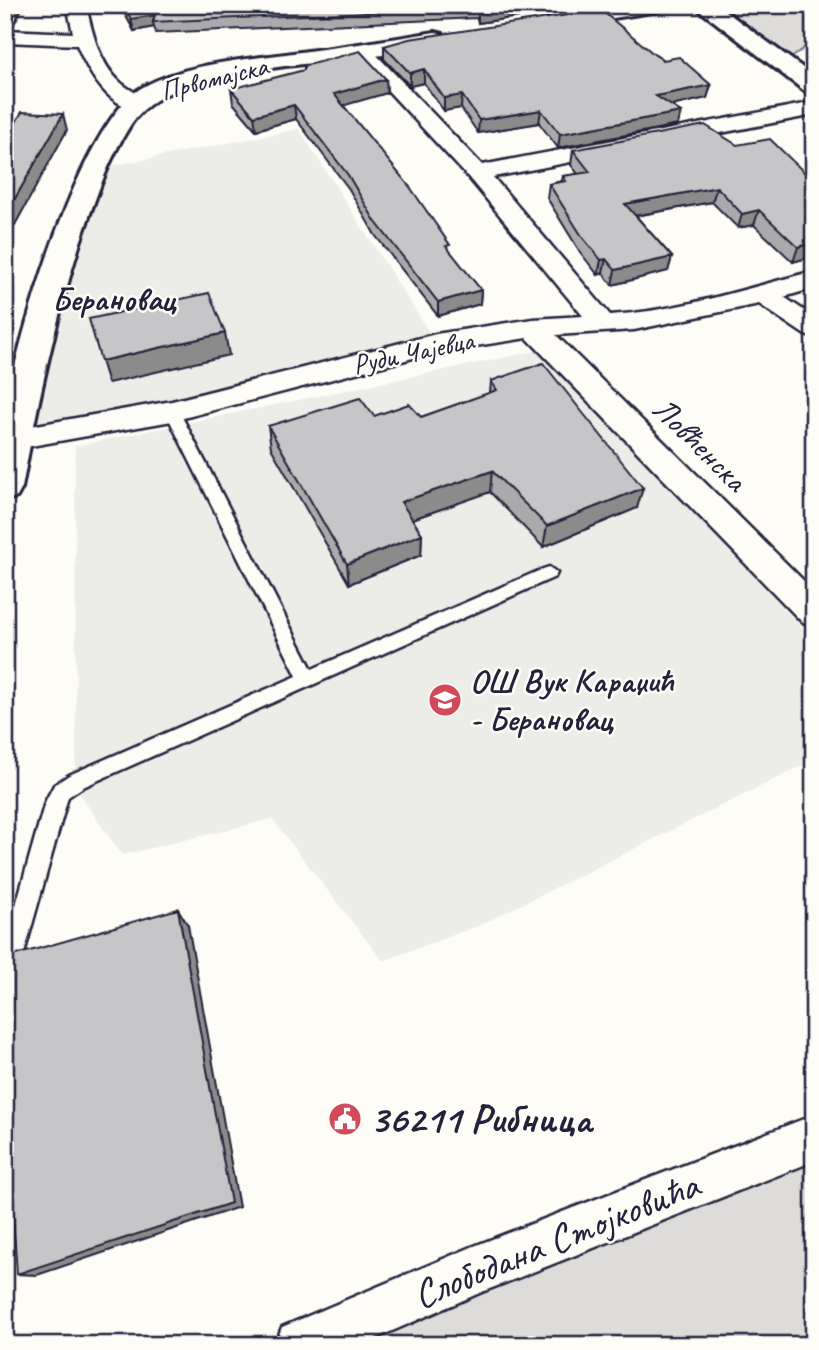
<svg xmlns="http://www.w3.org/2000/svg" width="819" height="1350" viewBox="0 0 819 1350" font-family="Caveat,sans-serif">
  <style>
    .built { fill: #ecece9 }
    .green { fill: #dddcdb; stroke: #807f8b; stroke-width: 2 }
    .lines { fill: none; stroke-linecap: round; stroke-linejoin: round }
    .service-casing { stroke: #22223b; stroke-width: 5 }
    .minor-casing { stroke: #22223b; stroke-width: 5 }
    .secondary-casing { stroke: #22223b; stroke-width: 6 }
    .service { fill: #fdfcf7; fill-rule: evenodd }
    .minor { fill: #fdfcf7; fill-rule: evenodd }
    .secondary { fill: #fdfcf7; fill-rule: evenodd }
    .wall { fill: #aaaaac; stroke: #22223b; stroke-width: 2 }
    .shaded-wall { fill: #8b8b8c; stroke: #22223b; stroke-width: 2 }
    .building { fill: #c6c6c8; stroke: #22223b; stroke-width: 2 }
    .labels { text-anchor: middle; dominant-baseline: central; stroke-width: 5; stroke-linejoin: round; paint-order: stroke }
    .far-street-label { font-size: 28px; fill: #22223b; stroke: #fdfcf7 }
    .far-district-label { font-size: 33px; font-weight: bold; fill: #22223b; stroke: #fdfcf7 }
    .street-label { font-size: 33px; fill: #22223b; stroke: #fdfcf7 }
    .poi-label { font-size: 33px; font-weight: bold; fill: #22223b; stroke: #fdfcf7; text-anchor: start }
    .near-poi-label { font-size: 40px; font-weight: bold; fill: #22223b; stroke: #fdfcf7; text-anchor: start }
    .near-street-label { font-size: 40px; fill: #22223b; stroke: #fdfcf7 }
  </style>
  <rect width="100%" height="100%" fill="#fdfcf7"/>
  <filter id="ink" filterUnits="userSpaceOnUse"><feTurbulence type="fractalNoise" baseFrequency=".0143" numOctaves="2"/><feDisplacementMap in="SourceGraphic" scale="14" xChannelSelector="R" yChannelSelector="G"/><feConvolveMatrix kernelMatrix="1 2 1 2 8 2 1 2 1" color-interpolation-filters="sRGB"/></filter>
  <g filter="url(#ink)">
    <g class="built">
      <polygon points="299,129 436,343 14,439 96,169"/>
      <polygon points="541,350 814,640 814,760 480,925 383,961 272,819 122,855 76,789 75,446"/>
    </g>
    <g class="green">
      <polygon points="703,5 814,5 814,40 783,65"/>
      <polygon points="814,1138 814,1345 300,1345"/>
    </g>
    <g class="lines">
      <defs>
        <polygon id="service" points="172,406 179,411 312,669 543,569 549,567 557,573 555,577 83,787 68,797 16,982 12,989 5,992 5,944 45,802 54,785 69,775 297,676 165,411"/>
        <g id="minor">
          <path d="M67,5H86C92,32 99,63 120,82C128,90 140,93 147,102L144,107C111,115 87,70 77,45L5,42V30L73,33Z"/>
          <path d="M361,44L368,46L482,165L814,102V115L493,177L610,315C680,311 747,288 814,271V288L784,297L814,317V338L805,335L759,304L634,330L556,335L814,591V625L802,622L527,338L436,352L172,421L14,449L5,447V431L14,429L172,401L436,334L533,319L583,316L469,178L354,54L351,50L354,46Z"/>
          <polygon points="814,1115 814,1161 482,1292 360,1345 275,1345 282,1327 474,1246"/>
        </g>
        <g id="secondary">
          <polygon points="616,5 669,5 659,11 554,27 543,21 554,15"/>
          <polygon points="693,5 717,5 814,76 814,94 806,92"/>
          <path d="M435,32L443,34L446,39L443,44C362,64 265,60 187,86C165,93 144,105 131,124C107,161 93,205 79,246C54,325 37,406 22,488L17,497L5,500C5,471 1,439 6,410C17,339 81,121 143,87C187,63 244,60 293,53C340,47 388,40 435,32Z"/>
        </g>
      </defs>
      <use href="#service" class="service-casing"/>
      <use href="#minor" class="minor-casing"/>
      <use href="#secondary" class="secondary-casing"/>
      <use href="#service" class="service"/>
      <use href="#minor" class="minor"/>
      <use href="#secondary" class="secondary"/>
    </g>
    <g class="wall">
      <polygon points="5,5 12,28 5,28"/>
      <polygon points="120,5 585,5 585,7 478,23 477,18 156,33 154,27 134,31"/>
      <polygon points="384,46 655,55 711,85 707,98 671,106 678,125 558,148 539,123 478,133 461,108 444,111 424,83 410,86 384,59"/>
      <polygon points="386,79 387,93 343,105 449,251 481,290 480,304 438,316 375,235 349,189 296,119 256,130 233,103 231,89"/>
      <polygon points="737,145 809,177 814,176 814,256 793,262 754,225 738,228 712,202 636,216 672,257 668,271 612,285 603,273 598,275 580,252 547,198 549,184 562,181 563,176 578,174 571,165 573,150"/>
      <polygon points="491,381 637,508 543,547 490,492 412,519 422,534 421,555 349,584 271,448 268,426 374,416 421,417 490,393"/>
    </g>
    <g class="shaded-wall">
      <polygon points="12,5 24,5 12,28 7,13"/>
      <polygon points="524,5 585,5 585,7 478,23 478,12"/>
      <polygon points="155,15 153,22 154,27 134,31 131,19"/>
      <polygon points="424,69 424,83 410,86 410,73"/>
      <polygon points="386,79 387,93 335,108 334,94"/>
      <polygon points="711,85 707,98 653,110 656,96"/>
      <polygon points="462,95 461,108 444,111 444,98"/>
      <polygon points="294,105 296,119 256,130 254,116"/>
      <polygon points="541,110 539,123 478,133 479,120"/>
      <polygon points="681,112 678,125 558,148 560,134"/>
      <polygon points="63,114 67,130 5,243 5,216"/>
      <polygon points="717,187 712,202 622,218 625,204"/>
      <polygon points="759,210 754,225 738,228 742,214"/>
      <polygon points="814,243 814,256 793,262 798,247"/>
      <polygon points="672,257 668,271 612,285 615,270"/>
      <polygon points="606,259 603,273 598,275 601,260"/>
      <polygon points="481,290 480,304 438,316 438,302"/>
      <polygon points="225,333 229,355 108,383 101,361"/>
      <polygon points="492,471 490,492 401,523 401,502"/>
      <polygon points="643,488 637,508 543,547 547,526"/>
      <polygon points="422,534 421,555 349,584 347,564"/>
      <polygon points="178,909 188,925 239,1207 37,1275 17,1274"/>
    </g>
    <g class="building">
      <polygon points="5,5 12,5 7,13 5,14"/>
      <polygon points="124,5 524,5 478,12 477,7 153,22 155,15 131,19"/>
      <polygon points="601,10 655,55 663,60 679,57 711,85 656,96 681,112 560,134 541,110 479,120 462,95 444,98 424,69 410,73 384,46 409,39"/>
      <polygon points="360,51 386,79 334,94 410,187 450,245 446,246 481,290 438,302 375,221 348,175 294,105 254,116 231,89 304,70 304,66"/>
      <polygon points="22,112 63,114 5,216 5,140"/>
      <polygon points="705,125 737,145 770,139 809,177 814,176 814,243 798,247 759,210 742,214 717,187 625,204 672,257 615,270 606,259 601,260 583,238 549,184 566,181 563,176 590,172 573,150"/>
      <polygon points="209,293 225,333 101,361 89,319"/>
      <polygon points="543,363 643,488 547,526 492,471 401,502 422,534 347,564 268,426 360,398 374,416 409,404 421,417 497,390 491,381"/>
      <polygon points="178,909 231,1203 17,1274 5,1100 5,958"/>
    </g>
  </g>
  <defs>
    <symbol id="school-disc" viewBox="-11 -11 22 22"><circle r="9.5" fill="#d1495b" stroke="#fdfcf7"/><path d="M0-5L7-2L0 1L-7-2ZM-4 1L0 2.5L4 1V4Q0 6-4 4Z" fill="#fff"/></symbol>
    <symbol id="civic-disc" viewBox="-11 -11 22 22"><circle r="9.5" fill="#d1495b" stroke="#fdfcf7"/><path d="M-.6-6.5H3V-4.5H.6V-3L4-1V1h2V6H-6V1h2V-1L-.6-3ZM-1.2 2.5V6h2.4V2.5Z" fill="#fff"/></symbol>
  </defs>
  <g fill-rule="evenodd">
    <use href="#school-disc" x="426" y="681" width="38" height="38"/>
    <use href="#civic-disc" x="326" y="1100" width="38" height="38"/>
  </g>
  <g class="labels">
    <g class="far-street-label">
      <text transform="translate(214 78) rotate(-14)">Првомајска</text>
      <text transform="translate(413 352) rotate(-12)">Руди Чајевца</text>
    </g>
    <g class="far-district-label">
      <text x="114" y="299">Берановац</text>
    </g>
    <g class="street-label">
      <text transform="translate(700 444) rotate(45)">Ловћенска</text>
    </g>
    <g class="poi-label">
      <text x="470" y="681">ОШ Вук Караџић<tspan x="470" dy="38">- Берановац</tspan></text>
    </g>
    <g class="near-poi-label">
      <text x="370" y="1119">36211 Рибница</text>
    </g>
    <g class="near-street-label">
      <text transform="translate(556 1240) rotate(-22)">Слободана Стојковића</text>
    </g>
  </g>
  <rect width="819" height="1350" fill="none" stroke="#fdfcf7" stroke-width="28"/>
  <rect x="14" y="14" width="791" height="1322" fill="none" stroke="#22223b" stroke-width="2.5" filter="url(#ink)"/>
</svg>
